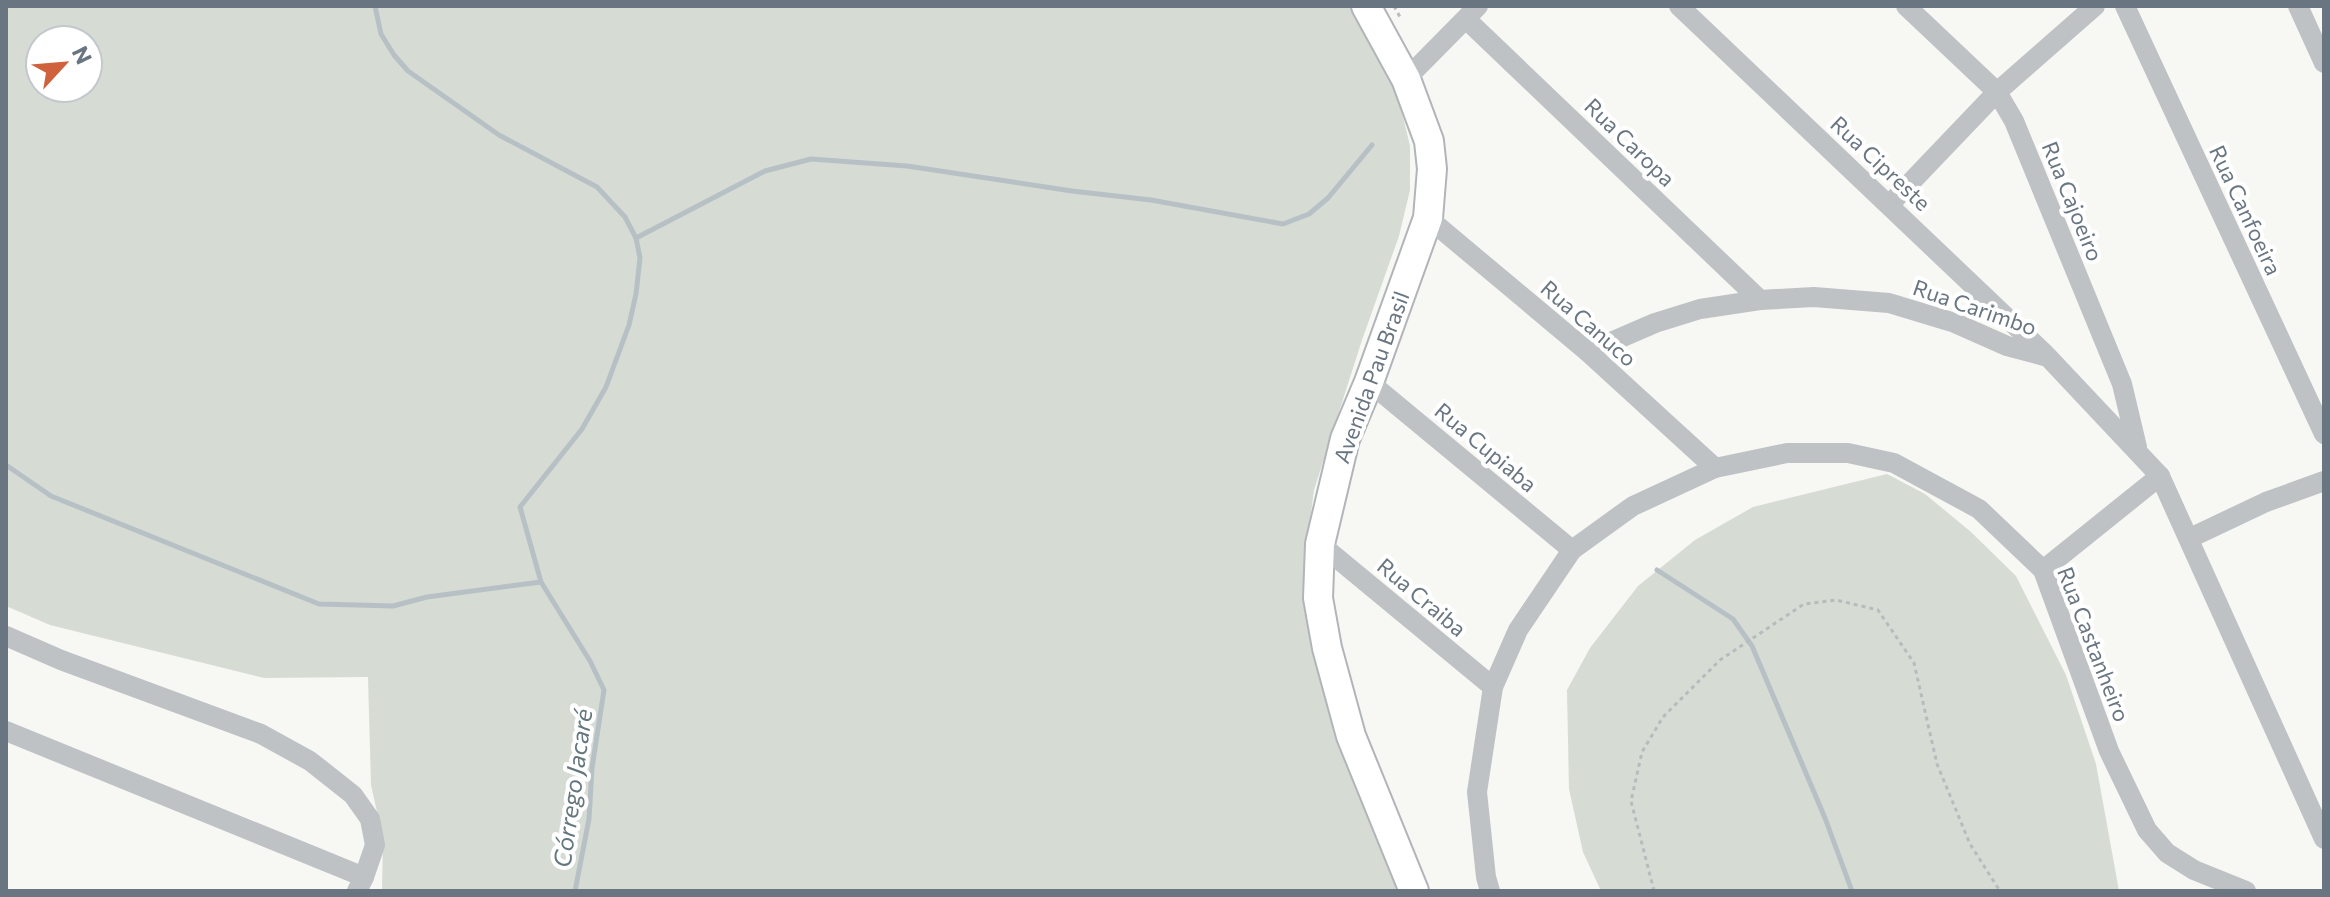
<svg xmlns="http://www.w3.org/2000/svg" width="2330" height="897" viewBox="0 0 2330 897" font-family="Commissioner,sans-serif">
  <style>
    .green { fill: #d6dbd4; fill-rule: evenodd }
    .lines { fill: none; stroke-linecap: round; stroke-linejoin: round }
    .stream { stroke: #b7c1c5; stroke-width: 5 }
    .secondary-casing { stroke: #b1b5ba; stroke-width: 32 }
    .path { stroke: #b8bbbd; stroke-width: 3; stroke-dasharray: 4 4; stroke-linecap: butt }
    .minor { stroke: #bec2c5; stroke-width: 20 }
    .secondary { stroke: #fff; stroke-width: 28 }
    .labels { text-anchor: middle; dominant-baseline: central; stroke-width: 8; stroke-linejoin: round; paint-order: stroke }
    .street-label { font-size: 22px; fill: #697682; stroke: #fff }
    .water-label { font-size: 24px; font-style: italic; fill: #65777e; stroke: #fff }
  </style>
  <rect width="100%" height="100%" fill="#f7f7f4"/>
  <g class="green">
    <path d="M6,6H1350L1387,67L1397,92L1410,146V190L1399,236L1362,340L1314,490L1305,559L1306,593L1316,665L1407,891H382L383,839L371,785L368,677L264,678L50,625L6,606ZM40,40H88V88H40Z"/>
    <polygon points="1887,474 1925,494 1971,532 2016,576 2066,675 2096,764 2119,891 1601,891 1583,852 1569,789 1567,690 1590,648 1638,586 1695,540 1753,507"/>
  </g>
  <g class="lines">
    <g class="stream">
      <polyline points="375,6 381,34 394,55 408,71 499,135 597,187 625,217 636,238 640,258 636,294 629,325 606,387 582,429 520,507 541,582 590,661 604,690 592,768 589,819 575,891"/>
      <polyline points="636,238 765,171 811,159 907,166 1072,191 1151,200 1283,224 1309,214 1328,198 1372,145"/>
      <polyline points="6,465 51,496 319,604 393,606 427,597 541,582"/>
      <polyline points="1657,570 1733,619 1752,646 1825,818 1852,891"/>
    </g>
    <defs>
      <polyline id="secondary" points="1366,6 1406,79 1429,141 1432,169 1428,218 1369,382 1345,439 1320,544 1318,598 1327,648 1351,736 1414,891"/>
    </defs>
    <use href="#secondary" class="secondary-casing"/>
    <g class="path">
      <polyline points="1394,6 1400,17"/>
      <polyline points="1654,891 1631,801 1642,752 1663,717 1720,660 1804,604 1836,600 1878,610 1914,663 1937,764 1970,844 2000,891"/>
    </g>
    <g class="minor">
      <polyline points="1679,6 2045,354"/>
      <polyline points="1906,6 1997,92 2014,121 2122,384 2137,447"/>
      <polyline points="2125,6 2324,434"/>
      <polyline points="2298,6 2324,63"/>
      <polyline points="1467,20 1760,300"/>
      <polyline points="1406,79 1478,6"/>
      <polyline points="1890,204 1997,92 2095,6"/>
      <polyline points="1428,218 1588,352 1715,468"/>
      <polyline points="1588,352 1655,323 1700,309 1760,300 1814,297 1889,303 1955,323 2007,346 2048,357 2160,476 2324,839"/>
      <polyline points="1369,382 1572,550"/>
      <polyline points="2190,538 2266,502 2324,481"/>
      <polyline points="1320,544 1493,687"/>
      <polyline points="2043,570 2160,476"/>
      <polyline points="6,636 61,660 261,734 310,761 353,795 370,819 375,845 364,877"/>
      <polyline points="6,731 364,877 357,891"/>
      <polyline points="1490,891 1486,877 1477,792 1493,687 1518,630 1572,550 1633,506 1715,468 1787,453 1848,453 1894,463 1979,509 2043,570 2109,751 2147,830 2167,853 2194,870 2246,891"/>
    </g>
    <use href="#secondary" class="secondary"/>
  </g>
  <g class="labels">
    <g class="street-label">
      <text transform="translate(1630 142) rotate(44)">Rua Caropa</text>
      <text transform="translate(1881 163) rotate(43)">Rua Cipreste</text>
      <text transform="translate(2073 201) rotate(68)">Rua Cajoeiro</text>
      <text transform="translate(2246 210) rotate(65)">Rua Canfoeira</text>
      <text transform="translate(1975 307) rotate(19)">Rua Carimbo</text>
      <text transform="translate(1589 323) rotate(41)">Rua Canuco</text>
      <text transform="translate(1371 377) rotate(-70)">Avenida Pau Brasil</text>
      <text transform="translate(1486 447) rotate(40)">Rua Cupiaba</text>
      <text transform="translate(1422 597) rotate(40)">Rua Craiba</text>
      <text transform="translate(2094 644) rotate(69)">Rua Castanheiro</text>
    </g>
    <g class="water-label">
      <text transform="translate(572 788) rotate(-82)">Córrego Jacaré</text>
    </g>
  </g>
  <rect width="2330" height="897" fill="none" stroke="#697682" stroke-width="16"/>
  <g transform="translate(64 64) rotate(64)"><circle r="38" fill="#ffffff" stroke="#c3c8cd" stroke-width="2"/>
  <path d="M0-6L14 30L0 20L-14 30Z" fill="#cf623c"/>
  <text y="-12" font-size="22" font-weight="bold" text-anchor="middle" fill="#697682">N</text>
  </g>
</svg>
